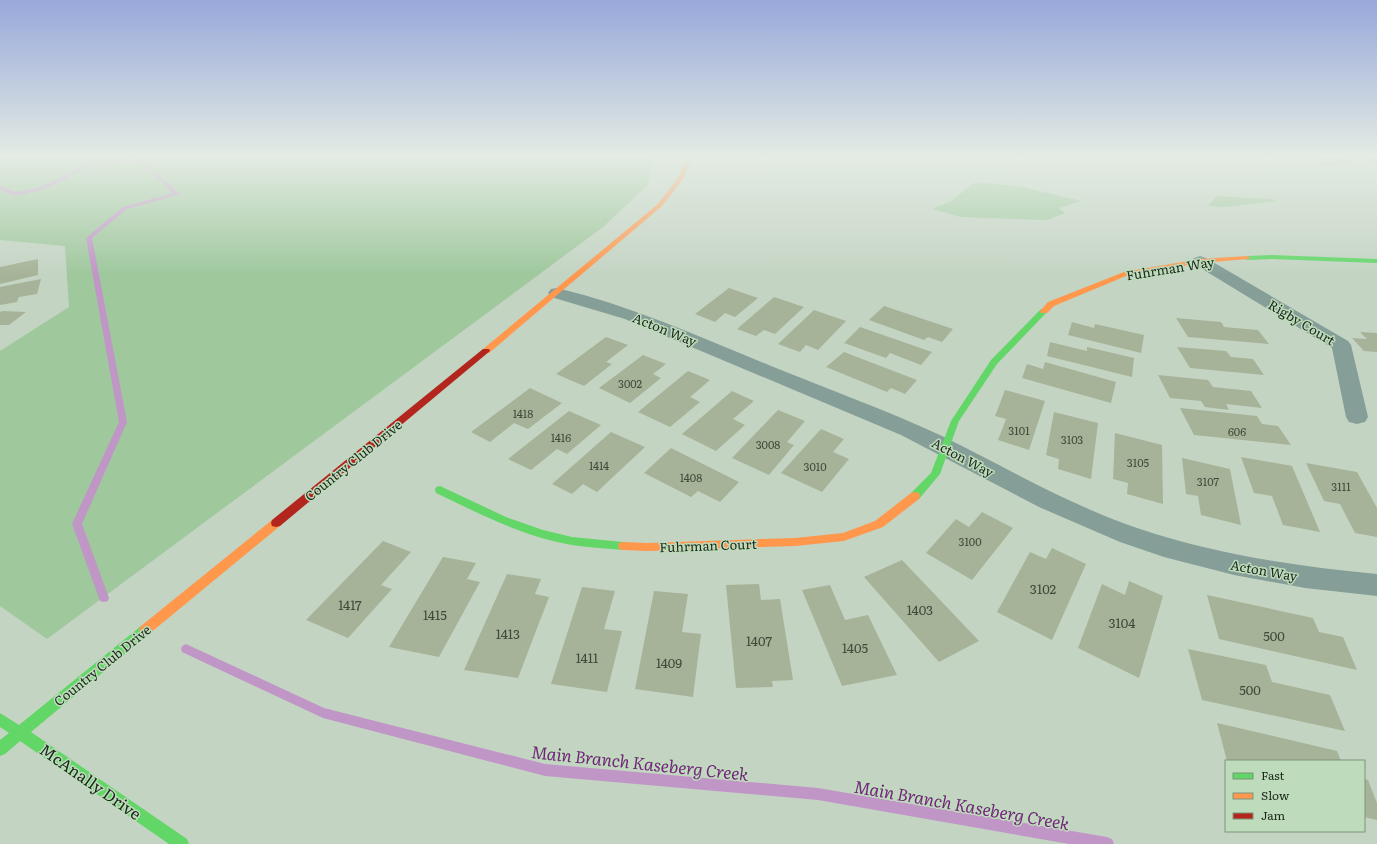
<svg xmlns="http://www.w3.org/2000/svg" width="1377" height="844" viewBox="0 0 1377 844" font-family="Literata,serif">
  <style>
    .green { fill: #9fc89d }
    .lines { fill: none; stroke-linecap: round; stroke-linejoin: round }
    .stream { fill: #c096c6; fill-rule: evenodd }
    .building { fill: #a6b398 }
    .street { fill: #859e98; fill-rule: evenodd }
    .fast { fill: #63d668; fill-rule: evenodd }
    .slow { fill: #ff974d; fill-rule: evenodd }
    .jam { fill: #b3261e; fill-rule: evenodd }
    .labels { text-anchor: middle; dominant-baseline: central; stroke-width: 3; stroke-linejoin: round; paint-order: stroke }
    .number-label { font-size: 11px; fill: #3e4b3b }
    .street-label { font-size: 13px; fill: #1c281c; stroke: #bedcbb }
    .near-number-label { font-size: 13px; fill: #3e4b3b }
    .near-street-label { font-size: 16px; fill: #1c281c; stroke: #bedcbb }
    .near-water-label { font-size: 17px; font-style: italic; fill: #75227f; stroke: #bedcbb }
  </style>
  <rect width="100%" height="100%" fill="#c4d4c3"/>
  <g class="green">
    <polygon points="0,157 654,157 647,186 603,227 47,639 0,606 0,351 69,307 65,246 0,240"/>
    <polygon points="975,182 1019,186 1081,201 1059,208 1065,213 1047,220 961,217 932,209 951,201"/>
    <polygon points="1216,196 1270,199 1277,201 1225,207 1208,206"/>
  </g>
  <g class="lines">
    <g class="stream">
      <polygon points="141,159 180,194 127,209 92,238 127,422 82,524 109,598 108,601 104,602 100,601 99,598 72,524 119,422 86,238 123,207 173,193 140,162 93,165 45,189 16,196 0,190 0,186 16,192 41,187 90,163"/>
      <polygon points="186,644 324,708 545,764 818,788 1107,837 1112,839 1114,844 1069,844 818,800 545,776 323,718 182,652 181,649 182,646"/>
    </g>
  </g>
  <g class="building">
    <polygon points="1311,157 1344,157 1354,165 1334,164 1338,167 1323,166"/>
    <polygon points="1364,157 1377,157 1377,166"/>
    <polygon points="38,259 38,275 0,284 0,267"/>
    <polygon points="41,279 37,294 19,297 17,302 0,305 0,287"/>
    <polygon points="729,288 758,298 735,317 725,313 715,322 695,314"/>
    <polygon points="774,297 804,307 775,334 764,330 756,336 737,329"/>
    <polygon points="884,306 953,329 942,342 928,337 924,340 869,320"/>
    <polygon points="814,310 846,321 818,350 806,345 800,352 778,344"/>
    <polygon points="2,311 26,312 9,325 0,325 0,312"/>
    <polygon points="1176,318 1221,322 1224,327 1258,330 1269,344 1188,337"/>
    <polygon points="1072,322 1094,328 1095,324 1144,335 1141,353 1068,335"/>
    <polygon points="860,327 932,352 921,365 890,353 886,358 844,343"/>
    <polygon points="1360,332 1377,333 1377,352 1364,351 1352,338 1367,339"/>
    <polygon points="606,337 628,345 606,362 612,364 584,386 556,374"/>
    <polygon points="1050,342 1087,351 1087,347 1134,358 1132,377 1047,356"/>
    <polygon points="1177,347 1226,351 1231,357 1253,359 1264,375 1190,368"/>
    <polygon points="844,352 917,380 905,394 891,388 887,392 826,367"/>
    <polygon points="643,355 666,364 653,374 661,378 630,403 599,388"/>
    <polygon points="1045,362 1116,382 1111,403 1022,378 1027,364 1043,369"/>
    <polygon points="688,371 710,380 690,397 700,402 670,427 638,412"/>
    <polygon points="1158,375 1208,380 1213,387 1251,391 1262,408 1226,404 1229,410 1205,407 1201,401 1170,398"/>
    <polygon points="530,388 562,403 528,429 514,423 490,442 471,432"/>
    <polygon points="1005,390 1045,401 1029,450 998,440 1006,419 995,416"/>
    <polygon points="732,391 754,401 733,419 745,425 716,451 682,434"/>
    <polygon points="1180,408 1257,416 1262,424 1278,426 1291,445 1194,435"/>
    <polygon points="778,410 805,421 787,442 794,445 769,475 732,458"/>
    <polygon points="569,411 601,425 567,454 557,449 531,470 508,459"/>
    <polygon points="1054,412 1098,423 1091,479 1058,469 1059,459 1046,455"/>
    <polygon points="821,429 844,439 833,452 849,459 822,492 781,473"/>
    <polygon points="611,432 645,447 597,492 583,484 572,494 552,484"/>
    <polygon points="1115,433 1162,445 1163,504 1127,494 1128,483 1113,479"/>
    <polygon points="671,448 739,482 720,502 698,491 691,497 644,473"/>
    <polygon points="1241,457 1292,466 1320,532 1283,525 1272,496 1254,493"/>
    <polygon points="1182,458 1230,469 1241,525 1201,515 1198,496 1186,494"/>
    <polygon points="1306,463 1357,472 1377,508 1377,537 1355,533 1340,504 1324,501"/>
    <polygon points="982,512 1013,528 972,580 926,553 956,519 969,527"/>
    <polygon points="383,541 411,552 381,585 392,589 348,638 306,620"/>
    <polygon points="1052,548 1086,564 1052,640 997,612 1030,552 1046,559"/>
    <polygon points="443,557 476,563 467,579 480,582 439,657 389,647"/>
    <polygon points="902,560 979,641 939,662 864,577"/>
    <polygon points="507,574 541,579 535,594 549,597 518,678 464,670"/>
    <polygon points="1129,581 1163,596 1139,678 1078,648 1102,584 1125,595"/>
    <polygon points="759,584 761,600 780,599 793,680 772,681 773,687 736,688 726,585"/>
    <polygon points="830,585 845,620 868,615 897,675 842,686 802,590"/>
    <polygon points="582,587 615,591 604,629 622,631 607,692 551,684"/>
    <polygon points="654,591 688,594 682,632 701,634 693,697 635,689"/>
    <polygon points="1207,595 1313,618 1319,632 1343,637 1357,670 1219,639"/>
    <polygon points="1188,649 1266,665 1272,682 1330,695 1345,731 1202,700"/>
    <polygon points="1217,723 1337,751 1341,761 1227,761"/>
    <polygon points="1364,779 1368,780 1377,803 1377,820 1364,817"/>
  </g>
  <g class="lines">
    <g class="street">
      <polygon points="1200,256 1206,258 1348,341 1351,345 1368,417 1365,422 1357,424 1349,422 1346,417 1332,348 1194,264 1192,261 1194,258"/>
      <path d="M557,288C632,306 700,337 771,366C828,389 886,410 942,436C1007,468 1071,506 1140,529C1217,555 1297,566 1377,574V596L1305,588L1234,575L1164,557L1120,542L1039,507L901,435L625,319L551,297L548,293L551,289Z"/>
    </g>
    <g class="fast">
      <polygon points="1272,255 1377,259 1377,263 1272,259 1247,260 1244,258 1247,256"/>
      <polygon points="1041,309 1047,309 1048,311 997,364 959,421 940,474 919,499 911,499 910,496 911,493 931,473 951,421 991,360"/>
      <path d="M440,486L506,517L543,530L572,537L623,542L627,543L628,546L627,549L623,550C599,548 576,547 553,541C512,531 474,511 436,493L435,490L436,487Z"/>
      <polygon points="145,625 149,626 151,630 149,634 31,732 187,839 189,844 169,844 20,741 5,754 0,756 0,740 9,733 0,727 0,713 19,725 141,626"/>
    </g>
    <g class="slow">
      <polygon points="686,157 692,157 684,178 662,206 489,353 483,353 482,351 483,349 658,204 678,178"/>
      <polygon points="1247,256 1250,258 1249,259 1200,263 1126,276 1054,306 1047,313 1041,313 1040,311 1048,302 1124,272 1200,259"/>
      <polygon points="915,492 919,493 920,496 919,499 883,527 844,541 795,546 647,551 623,550 619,549 618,546 619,543 623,542 647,543 795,538 843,533 875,521 911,493"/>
      <polygon points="276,519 280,520 281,523 280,526 149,634 145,635 141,634 139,630 141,626 272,520"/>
    </g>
    <polygon class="jam" points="483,349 489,349 490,351 280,526 276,527 272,526 271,523 272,520"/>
  </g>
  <linearGradient id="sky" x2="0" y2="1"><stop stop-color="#98a8da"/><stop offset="0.57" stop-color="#e4ece4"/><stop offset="1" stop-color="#e4ece4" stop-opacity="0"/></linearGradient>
  <rect width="1377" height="275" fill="url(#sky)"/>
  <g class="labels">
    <g class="number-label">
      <text x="630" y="383">3002</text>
      <text x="523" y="413">1418</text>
      <text x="1019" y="430">3101</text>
      <text x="1237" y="431">606</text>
      <text x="561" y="437">1416</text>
      <text x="1072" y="439">3103</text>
      <text x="768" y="444">3008</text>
      <text x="1138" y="462">3105</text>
      <text x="599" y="465">1414</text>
      <text x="815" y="466">3010</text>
      <text x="691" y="477">1408</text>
      <text x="1208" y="481">3107</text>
      <text x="1341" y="486">3111</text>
      <text x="970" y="541">3100</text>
    </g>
    <g class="street-label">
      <text transform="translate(1170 268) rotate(-9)">Fuhrman Way</text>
      <text transform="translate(1302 322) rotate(31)">Rigby Court</text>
      <text transform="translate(665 329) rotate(22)">Acton Way</text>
      <text transform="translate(963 457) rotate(28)">Acton Way</text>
      <text transform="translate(353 460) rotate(-39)">Country Club Drive</text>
      <text transform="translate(708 545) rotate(-2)">Fuhrman Court</text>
      <text transform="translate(1264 570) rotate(10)">Acton Way</text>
      <text transform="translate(102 665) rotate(-39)">Country Club Drive</text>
    </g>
    <g class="near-number-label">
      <text x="1043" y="588">3102</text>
      <text x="350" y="604">1417</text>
      <text x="920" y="609">1403</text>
      <text x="435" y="614">1415</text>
      <text x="1122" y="622">3104</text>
      <text x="508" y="633">1413</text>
      <text x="1274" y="635">500</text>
      <text x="759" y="640">1407</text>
      <text x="855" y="647">1405</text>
      <text x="587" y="657">1411</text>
      <text x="669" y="662">1409</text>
      <text x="1250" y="689">500</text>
    </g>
    <g class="near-street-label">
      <text transform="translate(91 781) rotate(35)">McAnally Drive</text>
    </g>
    <g class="near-water-label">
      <text transform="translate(640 762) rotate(6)">Main Branch Kaseberg Creek</text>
      <text transform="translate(962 804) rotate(10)">Main Branch Kaseberg Creek</text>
    </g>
  </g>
  <rect x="1225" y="760" width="140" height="72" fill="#bedcbb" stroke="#7d947b"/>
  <rect x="1233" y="773" width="20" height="6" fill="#63d668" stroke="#7d947b"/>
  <text x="1261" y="780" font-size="12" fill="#1c281c">Fast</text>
  <rect x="1233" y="793" width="20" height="6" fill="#ff974d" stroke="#7d947b"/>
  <text x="1261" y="800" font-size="12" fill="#1c281c">Slow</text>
  <rect x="1233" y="813" width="20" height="6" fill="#b3261e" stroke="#7d947b"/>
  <text x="1261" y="820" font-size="12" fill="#1c281c">Jam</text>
</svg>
